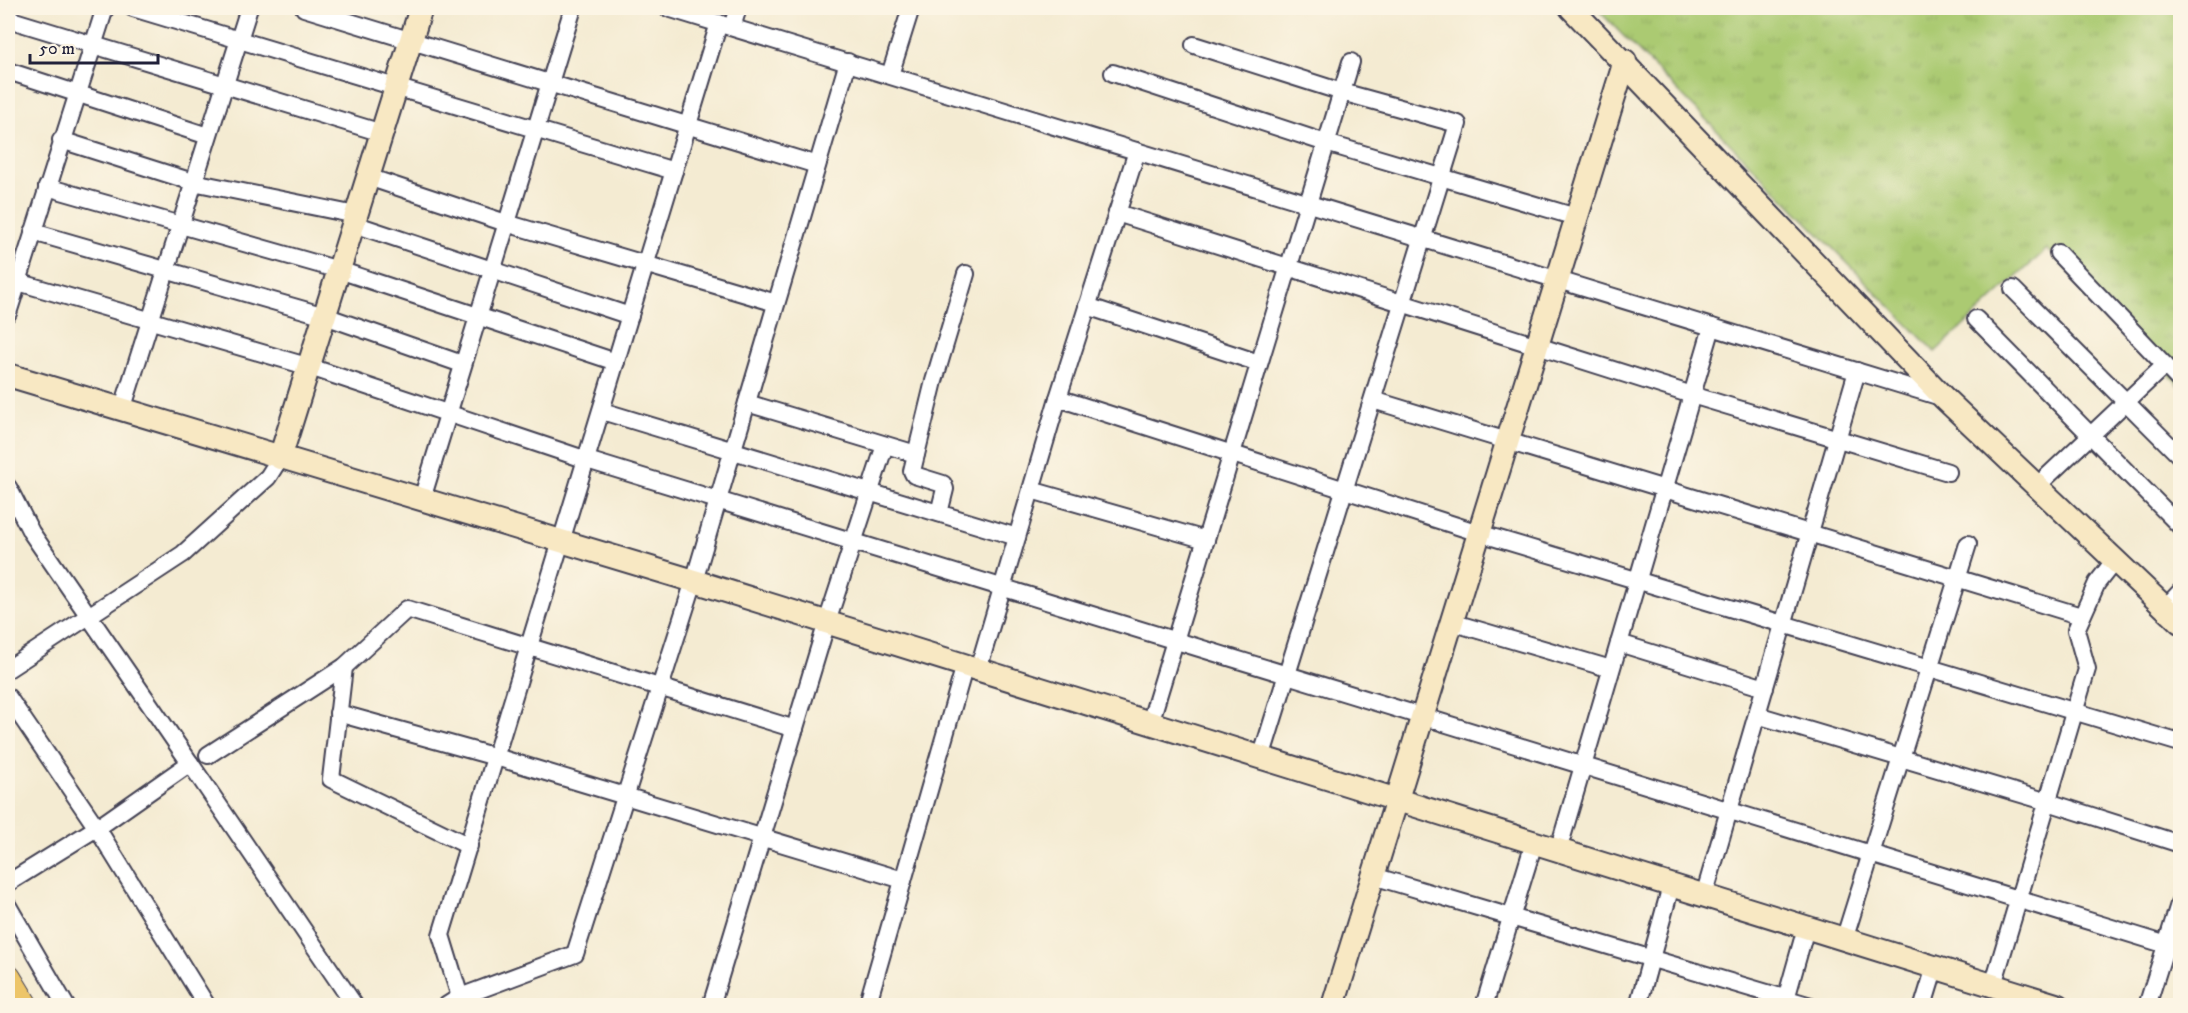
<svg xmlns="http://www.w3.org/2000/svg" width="2188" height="1013" viewBox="0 0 2188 1013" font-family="'IM FELL DW Pica',serif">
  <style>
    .grass { fill: url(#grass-tufts); stroke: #667656; stroke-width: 1.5 }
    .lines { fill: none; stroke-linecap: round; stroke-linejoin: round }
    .street-casing { stroke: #424052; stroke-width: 20 }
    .secondary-casing { stroke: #424052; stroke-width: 26 }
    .primary-casing { stroke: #424052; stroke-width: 28 }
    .street { stroke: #fff; stroke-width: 16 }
    .secondary { stroke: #f8e8c3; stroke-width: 22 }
    .primary { stroke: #edc569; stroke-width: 26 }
  </style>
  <defs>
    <pattern id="grass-tufts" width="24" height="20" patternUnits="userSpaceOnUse" patternTransform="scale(1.5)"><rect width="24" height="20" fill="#abca72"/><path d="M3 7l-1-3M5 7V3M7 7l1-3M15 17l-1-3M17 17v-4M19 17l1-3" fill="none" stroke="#93ad64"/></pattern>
  </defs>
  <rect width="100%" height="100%" fill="#fcf5e5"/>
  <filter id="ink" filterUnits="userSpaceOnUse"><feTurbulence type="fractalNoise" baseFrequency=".0167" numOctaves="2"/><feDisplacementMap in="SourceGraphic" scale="12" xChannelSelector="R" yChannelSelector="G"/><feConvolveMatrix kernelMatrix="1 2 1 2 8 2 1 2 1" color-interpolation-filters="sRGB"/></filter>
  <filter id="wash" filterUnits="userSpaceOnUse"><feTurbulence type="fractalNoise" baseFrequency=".008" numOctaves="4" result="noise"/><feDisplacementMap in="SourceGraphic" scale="24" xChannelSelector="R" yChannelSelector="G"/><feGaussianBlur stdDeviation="1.35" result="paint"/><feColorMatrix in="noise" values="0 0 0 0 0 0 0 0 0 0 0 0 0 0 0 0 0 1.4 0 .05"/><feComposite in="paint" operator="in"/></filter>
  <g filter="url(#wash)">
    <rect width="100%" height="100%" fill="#f4ebd2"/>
    <polygon class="grass" points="1596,8 2180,8 2180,386 2047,249 1935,352"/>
  </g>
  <g filter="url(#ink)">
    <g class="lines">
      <defs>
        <g id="street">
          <polyline points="133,8 674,171"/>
          <polyline points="304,8 817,165"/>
          <polyline points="668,8 1941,397"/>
          <polyline points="8,19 382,133"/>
          <polyline points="732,27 738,8"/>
          <polyline points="1194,45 1342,92 1458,124 1261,758"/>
          <polyline points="8,71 208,136"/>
          <polyline points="1113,73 1326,143 1576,217"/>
          <polyline points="890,75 911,8"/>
          <polyline points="61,140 193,182 356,215"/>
          <polyline points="368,177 506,223 776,303"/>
          <polyline points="47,187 339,270 616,362"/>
          <polyline points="1117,213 1692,395 1948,472"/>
          <polyline points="354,224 630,316"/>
          <polyline points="33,232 325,316 462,364"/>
          <polyline points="2058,253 2180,381"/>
          <polyline points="18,282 310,367 587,460 2180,949"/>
          <polyline points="2013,289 2180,456"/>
          <polyline points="1087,306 1259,363"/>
          <polyline points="8,313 105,8"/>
          <polyline points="1976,319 2180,526"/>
          <polyline points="1058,398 1479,533 2180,743"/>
          <polyline points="1373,400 2081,616"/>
          <polyline points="747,403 916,454"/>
          <polyline points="122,410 249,8"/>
          <polyline points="602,411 1017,537"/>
          <polyline points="2037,486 2165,365"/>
          <polyline points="8,487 31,532 190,763 103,824 8,883"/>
          <polyline points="1031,490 1206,540"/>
          <polyline points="422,499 573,8"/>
          <polyline points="939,513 945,489 943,484 914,475 912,471 934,381 966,274"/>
          <polyline points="2165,608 2180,592"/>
          <polyline points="1451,622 1611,669"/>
          <polyline points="1619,643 1765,688"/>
          <polyline points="344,667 331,779 469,846"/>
          <polyline points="8,669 183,554 268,477 280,458"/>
          <polyline points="978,670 1058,398 1137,151"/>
          <polyline points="8,697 97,828 207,1006"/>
          <polyline points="338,713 496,757 903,880"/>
          <polyline points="1757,715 2048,802 2180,844"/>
          <polyline points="1150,723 1351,62"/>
          <polyline points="208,755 344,667 407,609 795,729"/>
          <polyline points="190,763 355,1006"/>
          <polyline points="1558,851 1712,327"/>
          <polyline points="1373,876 1811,1006"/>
          <polyline points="1704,896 1857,371"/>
          <polyline points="8,906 66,1006"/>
          <polyline points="1844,940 1968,544"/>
          <polyline points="1993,985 2087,669 2076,630 2097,583 2115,560"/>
          <polyline points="460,997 441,935 719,23"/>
          <polyline points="446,1006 460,997 575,954 694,581 848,62"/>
          <polyline points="711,1006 827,622 885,445"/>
          <polyline points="867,1006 965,665"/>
          <polyline points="1484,1006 1534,843"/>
          <polyline points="1638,1006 1671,886"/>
          <polyline points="1784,1006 1806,928"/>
          <polyline points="1923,1006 1935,967"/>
          <polyline points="2147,1006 2180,901"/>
        </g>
        <g id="secondary">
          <polyline points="1571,8 1944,398 2180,622"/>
          <polyline points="8,375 694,581 2059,1006"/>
          <polyline points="280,458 421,8"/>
          <polyline points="1333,1006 1625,61"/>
        </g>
        <polyline id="primary" points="8,978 25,1006"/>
      </defs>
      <use href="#street" class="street-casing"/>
      <use href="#secondary" class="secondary-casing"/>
      <use href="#primary" class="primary-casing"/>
      <use href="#street" class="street"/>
      <use href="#secondary" class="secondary"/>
      <use href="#primary" class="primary"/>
    </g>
  </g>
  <rect width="2188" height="1013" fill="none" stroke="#fcf5e5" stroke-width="30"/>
  <path d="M30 54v9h128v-9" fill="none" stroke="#22223b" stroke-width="3"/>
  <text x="39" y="54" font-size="18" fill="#22223b" stroke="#fcf5e5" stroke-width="4.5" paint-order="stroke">50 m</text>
</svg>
